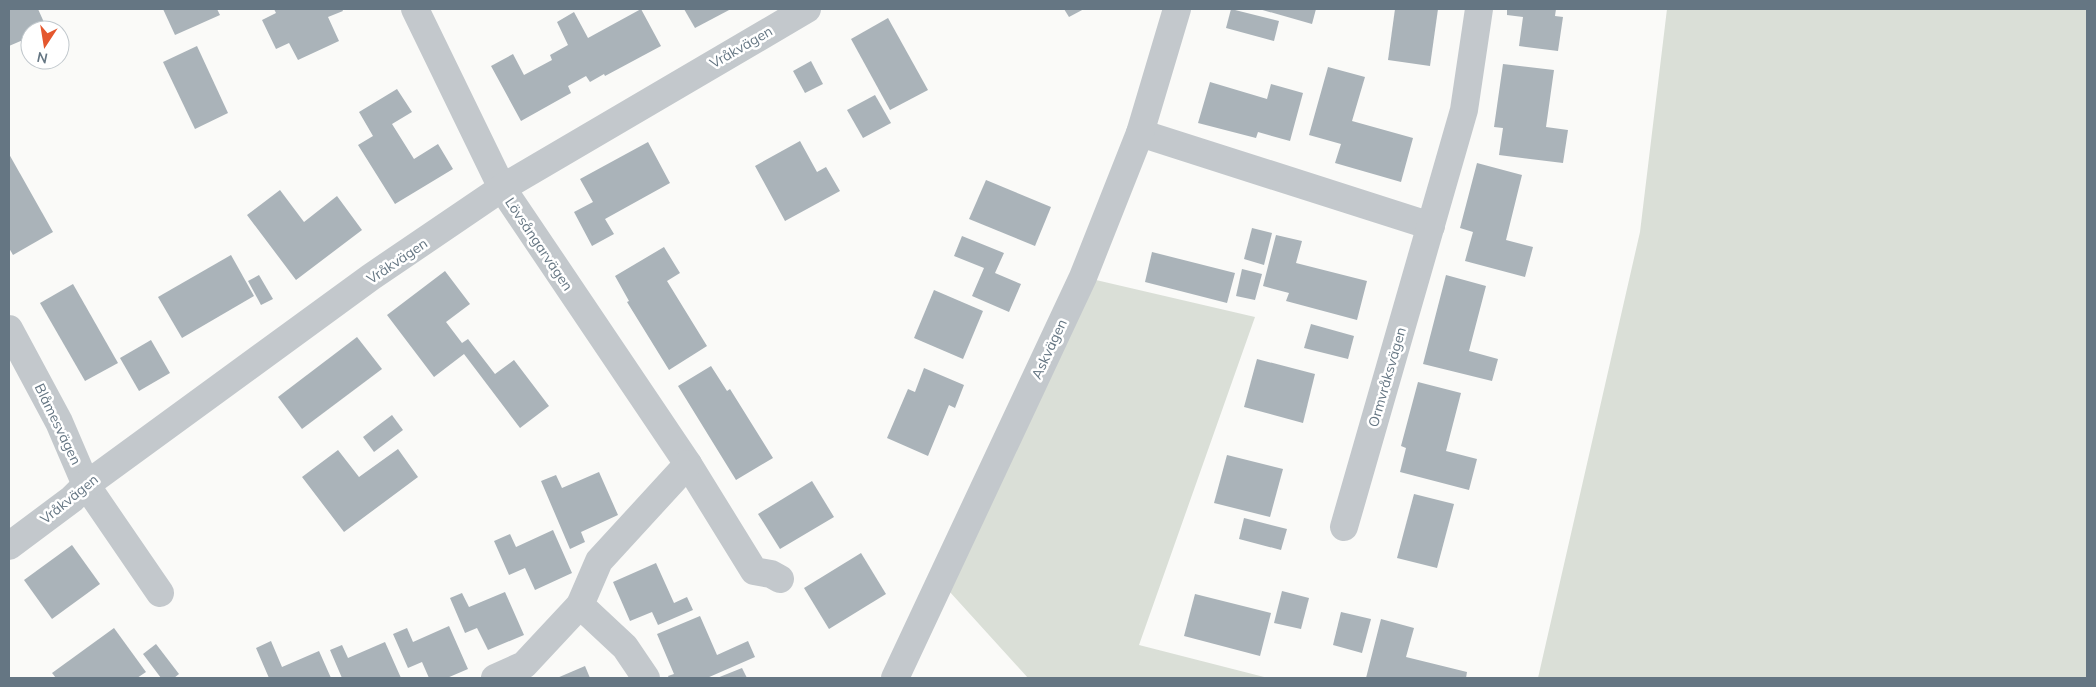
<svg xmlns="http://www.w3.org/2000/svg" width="2096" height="687" viewBox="0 0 2096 687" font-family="Mulish,sans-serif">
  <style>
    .green { fill: #dadfd7 }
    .building { fill: #aab3b9 }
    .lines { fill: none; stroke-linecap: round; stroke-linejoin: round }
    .minor { stroke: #c3c8cc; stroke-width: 28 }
    .labels { text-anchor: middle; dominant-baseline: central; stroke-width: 5; stroke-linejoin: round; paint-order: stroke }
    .street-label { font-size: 14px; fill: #657683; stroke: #fff }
  </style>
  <rect width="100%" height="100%" fill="#fafaf8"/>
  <g class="green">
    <polygon points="1667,9 2087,9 2087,678 1538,678 1640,232"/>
    <polygon points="1083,277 1255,317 1139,645 1268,678 1028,678 939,580"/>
  </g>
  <g class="building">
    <polygon points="9,9 38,9 47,29 30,30 30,37 9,46"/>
    <polygon points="163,9 217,9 220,15 175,35"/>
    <polygon points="274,9 342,9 343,11 328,17 339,41 298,60 289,43 276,49 262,20 276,13"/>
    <polygon points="641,9 661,46 605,76 604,74 590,82 586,76 568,86 571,93 521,121 491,66 513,54 524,75 552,60 550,55 568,45 557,22 574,12 588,38"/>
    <polygon points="684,9 731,9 695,28"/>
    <polygon points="1064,9 1084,9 1069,17"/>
    <polygon points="1231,9 1279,21 1274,41 1226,28"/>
    <polygon points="1259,9 1316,9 1312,24"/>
    <polygon points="1395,9 1438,9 1430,66 1388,60"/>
    <polygon points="1507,9 1556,9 1555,16 1563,17 1558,51 1519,46 1523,17 1507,15"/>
    <polygon points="888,18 928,90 890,110 851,39"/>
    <polygon points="197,46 228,113 195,129 163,62"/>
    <polygon points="811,61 823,84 805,93 793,71"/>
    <polygon points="1503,64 1554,70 1546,127 1568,130 1563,163 1499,155 1503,128 1494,127"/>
    <polygon points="1328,67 1365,77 1352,121 1413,138 1401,182 1335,163 1341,144 1309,135"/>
    <polygon points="1210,82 1267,99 1271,84 1303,93 1290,141 1258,132 1256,138 1198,123"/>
    <polygon points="397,89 412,112 392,124 414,159 438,144 453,169 395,204 358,145 373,136 359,112"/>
    <polygon points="875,95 891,123 863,138 847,110"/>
    <polygon points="800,141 817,172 826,167 840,191 785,221 755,166"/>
    <polygon points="648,142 670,183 605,219 614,234 592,246 574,212 593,202 580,179"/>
    <polygon points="9,154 53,232 13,255 9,248"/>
    <polygon points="1477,163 1522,175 1506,240 1533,247 1525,277 1465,261 1473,232 1460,228"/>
    <polygon points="986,180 1051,207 1035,246 969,219"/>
    <polygon points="280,190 304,222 337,196 362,230 296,280 247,215"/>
    <polygon points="1252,228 1272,233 1264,265 1244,259"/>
    <polygon points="1276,235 1302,241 1296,263 1367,281 1357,320 1286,301 1289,293 1263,286"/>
    <polygon points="962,236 1004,253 995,273 1021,284 1009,312 972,296 984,268 954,256"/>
    <polygon points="664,247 680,273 667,281 707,346 669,370 627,302 629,301 615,276"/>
    <polygon points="1152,252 1235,273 1227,303 1145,282"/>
    <polygon points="231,255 254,296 182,338 158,297"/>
    <polygon points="1242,269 1262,274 1255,300 1236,296"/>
    <polygon points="445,271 470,304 446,322 462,343 468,339 495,374 514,360 549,406 520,428 464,354 434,377 387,315"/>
    <polygon points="259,275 273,299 261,305 248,281"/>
    <polygon points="1446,275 1486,286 1469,351 1498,359 1492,381 1423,364"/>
    <polygon points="73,284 118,363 85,381 40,303"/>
    <polygon points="934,290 983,311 963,359 914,338"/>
    <polygon points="1311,324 1354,336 1348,359 1304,348"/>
    <polygon points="357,337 382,369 302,429 278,397"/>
    <polygon points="151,340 170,373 139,391 120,358"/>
    <polygon points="1257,359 1315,374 1303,423 1244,407"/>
    <polygon points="711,366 727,391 730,389 773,458 736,480 678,386"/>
    <polygon points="924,368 964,385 955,408 949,405 928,456 887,438 908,389 915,392"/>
    <polygon points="1418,382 1461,393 1446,451 1477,459 1469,490 1400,472 1406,448 1401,446"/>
    <polygon points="392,415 403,430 374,452 363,437"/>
    <polygon points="398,449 418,477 344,532 302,477 338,450 359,477"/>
    <polygon points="1227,455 1283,469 1270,517 1214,503"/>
    <polygon points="599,472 618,515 581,532 585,542 570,549 541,481 556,475 562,488"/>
    <polygon points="812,481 834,517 780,549 758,514"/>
    <polygon points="1414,494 1454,504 1437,568 1397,558"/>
    <polygon points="1244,518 1287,529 1281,550 1239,539"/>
    <polygon points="553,530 572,573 535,590 525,568 509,575 494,541 510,534 516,547"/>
    <polygon points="72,545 100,584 52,619 24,580"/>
    <polygon points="861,553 886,594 829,629 804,588"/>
    <polygon points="656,563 674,603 687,597 693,610 658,625 652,612 630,621 613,582"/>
    <polygon points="1282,591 1309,598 1301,629 1274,623"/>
    <polygon points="505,592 524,635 488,650 477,628 465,633 450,598 462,593 469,607"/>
    <polygon points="1195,594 1271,613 1260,656 1184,636"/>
    <polygon points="1341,612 1371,619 1362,653 1333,645"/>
    <polygon points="700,616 717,655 748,641 755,657 707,678 669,678 668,676 674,674 657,634"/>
    <polygon points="1381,619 1414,628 1406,657 1467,672 1466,678 1366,678"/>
    <polygon points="449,626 468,669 447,678 429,678 422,662 408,668 393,634 407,628 413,642"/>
    <polygon points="114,628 146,672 137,678 56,678 52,673"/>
    <polygon points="271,641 282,667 319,651 331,678 269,678 256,648"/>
    <polygon points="385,642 401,678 342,678 330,650 342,645 348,658"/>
    <polygon points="156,644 179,674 174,678 161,678 143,654"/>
    <polygon points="585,666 590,678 557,678"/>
    <polygon points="742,668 747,678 717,678"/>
  </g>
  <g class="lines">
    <g class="minor">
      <polyline points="415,9 502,188 688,464 754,571 771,574 780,579"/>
      <polyline points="1140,133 1431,226"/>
      <polyline points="9,329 59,422 86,485 160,593"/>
      <polyline points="1344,527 1464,110 1479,9"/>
      <polyline points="9,546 72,499 86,485 371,277 502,188 807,9"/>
      <polyline points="495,678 524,665 580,605"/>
      <polyline points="646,678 625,647 580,605 599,561 688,464"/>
      <polyline points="895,678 1083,277 1140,133 1177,9"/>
    </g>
  </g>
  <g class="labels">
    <g class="street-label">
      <text transform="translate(741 47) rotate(-30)">Vråkvägen</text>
      <text transform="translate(539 244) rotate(56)">Lövsångarvägen</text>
      <text transform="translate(397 261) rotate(-34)">Vråkvägen</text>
      <text transform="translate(1049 349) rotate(-65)">Askvägen</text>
      <text transform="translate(1387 377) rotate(-74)">Ormvråksvägen</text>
      <text transform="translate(58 424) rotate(64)">Blåmesvägen</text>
      <text transform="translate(69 499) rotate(-39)">Vråkvägen</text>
    </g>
  </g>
  <rect width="2096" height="687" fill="none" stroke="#657683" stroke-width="20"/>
  <g transform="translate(45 45) rotate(192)"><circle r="24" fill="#ffffff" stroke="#c1c8cd"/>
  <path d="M0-4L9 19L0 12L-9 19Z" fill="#e4572e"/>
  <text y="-8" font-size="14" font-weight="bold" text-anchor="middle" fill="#657683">N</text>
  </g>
</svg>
